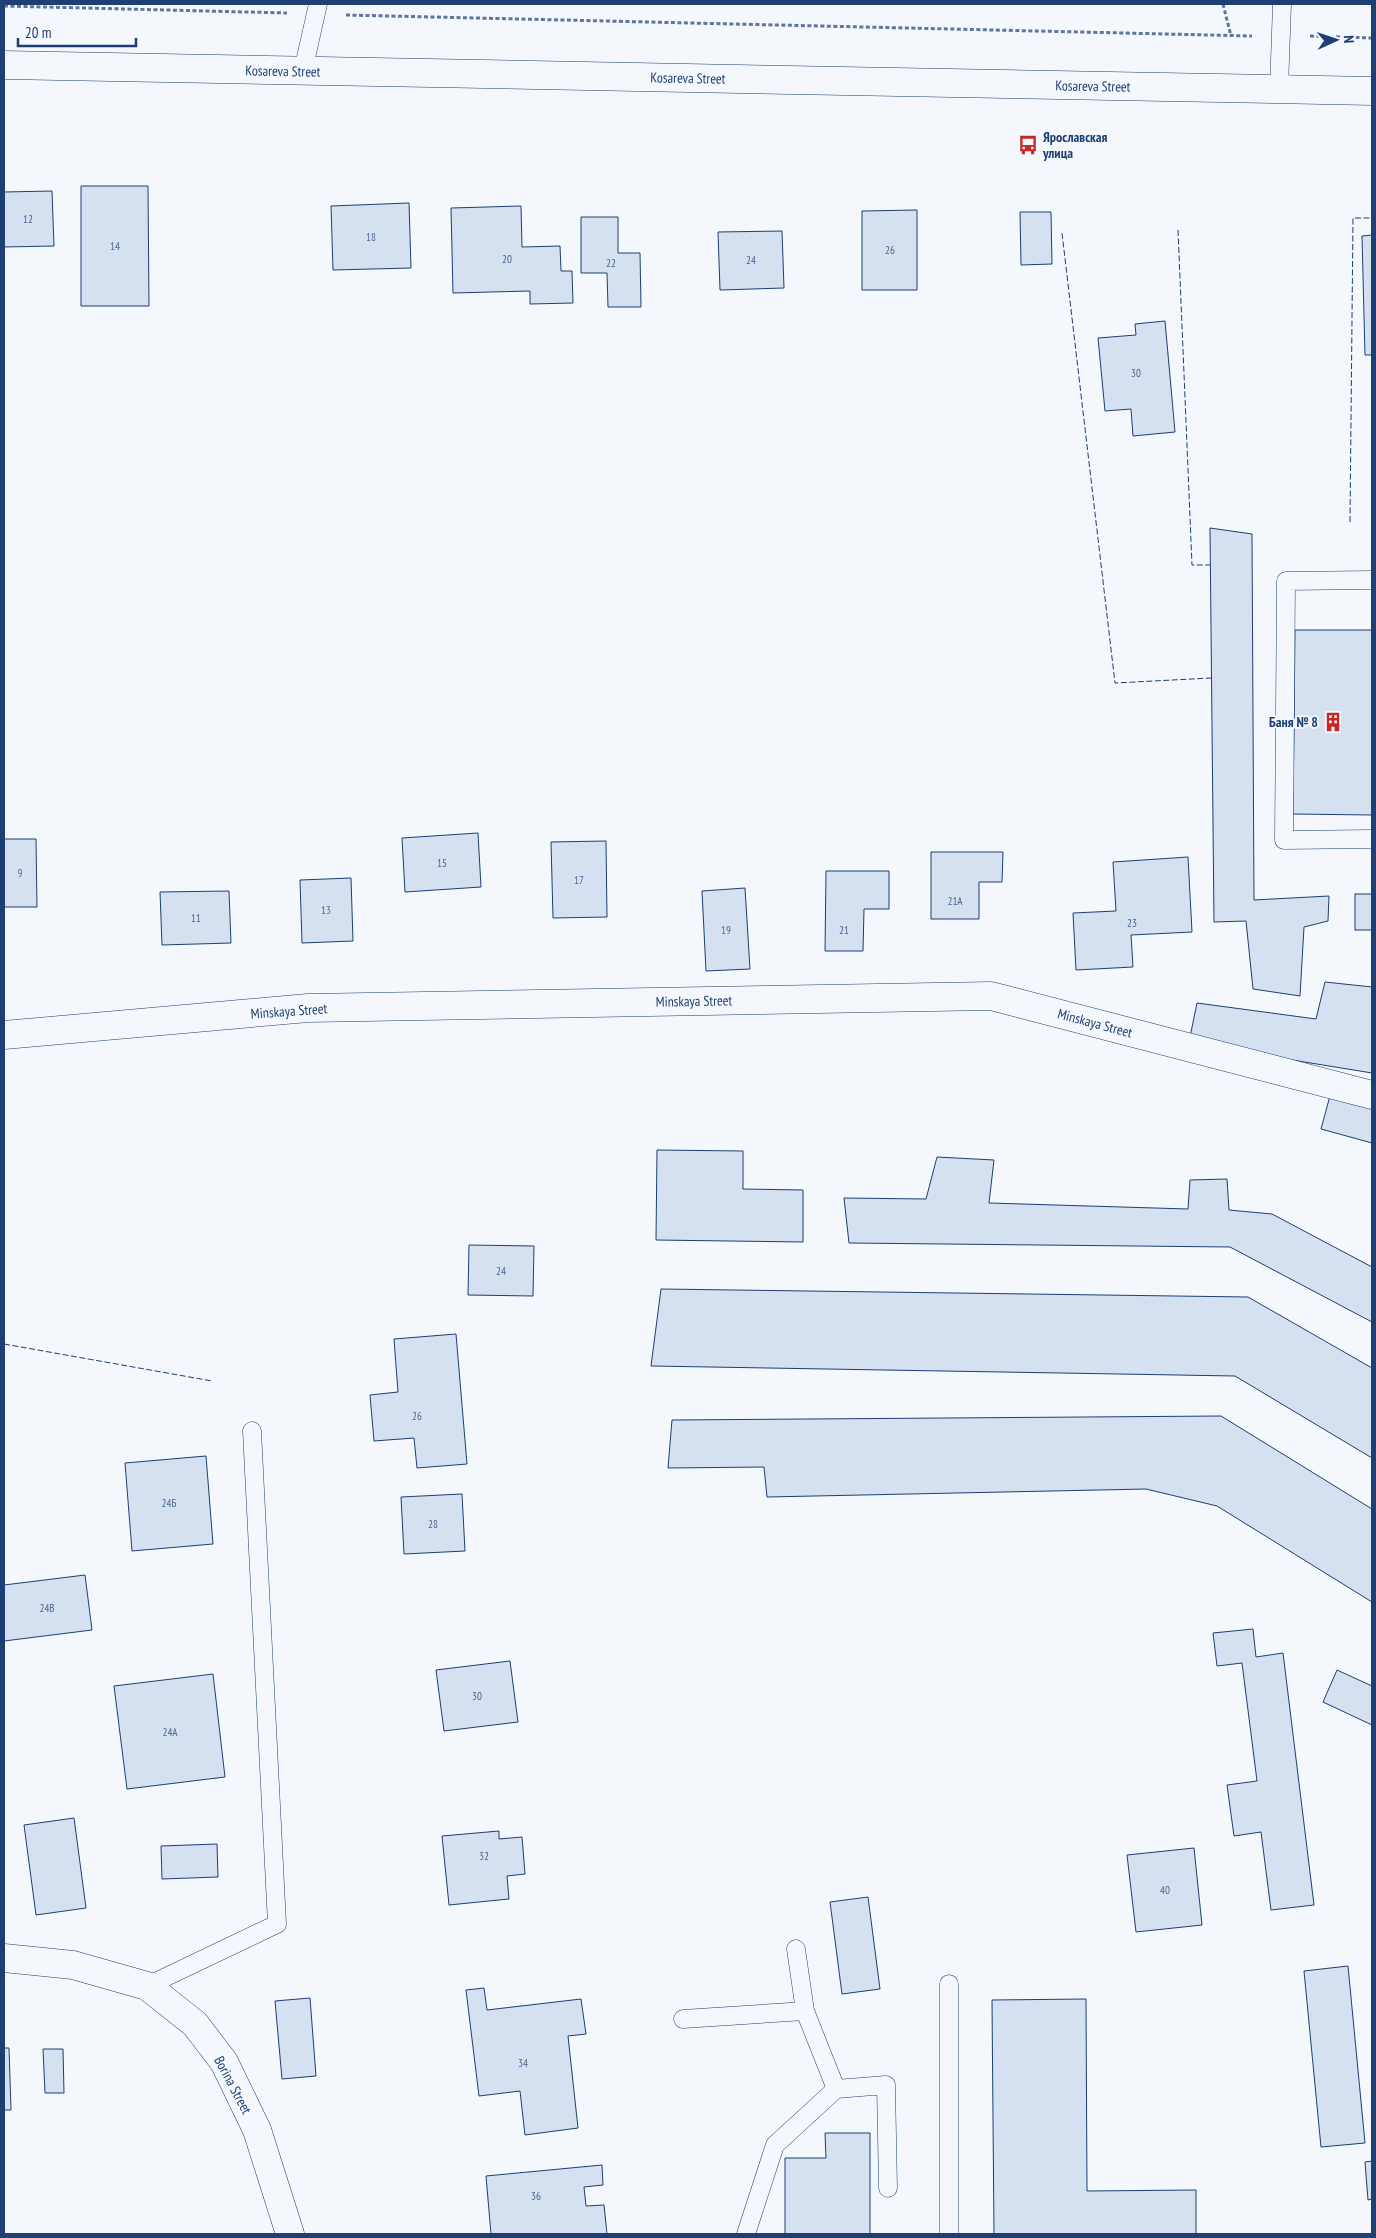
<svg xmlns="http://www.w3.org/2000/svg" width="1376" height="2238" viewBox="0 0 1376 2238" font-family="'PT Sans Narrow',sans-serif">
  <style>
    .building { fill: #d5e0f0; stroke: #1d3f73 }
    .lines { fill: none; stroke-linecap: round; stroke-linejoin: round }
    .lane-casing { stroke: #1d3f73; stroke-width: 19 }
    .street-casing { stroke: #1d3f73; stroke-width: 29 }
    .primary-casing { stroke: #1d3f73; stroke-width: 29 }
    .path { stroke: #5e769c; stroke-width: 3; stroke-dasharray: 4 2.5; stroke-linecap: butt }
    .lane { stroke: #f4f7fb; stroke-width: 18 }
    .street { stroke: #f4f7fb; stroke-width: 28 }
    .primary { stroke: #f4f7fb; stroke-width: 28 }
    .fence { stroke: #1d3f73; stroke-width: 1; stroke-dasharray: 6 2.5; stroke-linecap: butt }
    .labels { text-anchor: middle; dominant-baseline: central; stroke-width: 4; stroke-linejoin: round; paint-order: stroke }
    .number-label { font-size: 11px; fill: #4b6792 }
    .street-label { font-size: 14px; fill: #1d3f73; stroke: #f4f7fb }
    .poi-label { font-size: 14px; font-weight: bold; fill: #1d3f73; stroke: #f4f7fb; text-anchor: start }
  </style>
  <rect width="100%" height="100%" fill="#f4f7fb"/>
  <g class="building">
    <polygon points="81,186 148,186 149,306 81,306"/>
    <polygon points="52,191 54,246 4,247 4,192"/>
    <polygon points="409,203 411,268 333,270 331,206"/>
    <polygon points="521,206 522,247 560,246 561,271 572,271 573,303 530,304 530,291 453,293 451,208"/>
    <polygon points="917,210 917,290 862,290 862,211"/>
    <polygon points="1020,212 1051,212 1052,264 1021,265"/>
    <polygon points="581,217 618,217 618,253 640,253 641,307 608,307 607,273 581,273"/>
    <polygon points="782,231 784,288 720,290 718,232"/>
    <polygon points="1372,235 1372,355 1365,355 1362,236"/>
    <polygon points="1165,321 1175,432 1133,436 1131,409 1105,411 1098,338 1136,335 1135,324"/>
    <polygon points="1210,528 1252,534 1254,900 1329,896 1328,921 1304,927 1300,996 1253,989 1246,921 1214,922"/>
    <polygon points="1295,630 1372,630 1372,815 1293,814"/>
    <polygon points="478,833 481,887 405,892 402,838"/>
    <polygon points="4,839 36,839 37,907 4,907"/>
    <polygon points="606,841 607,917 553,918 551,842"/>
    <polygon points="931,852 1003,852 1002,882 979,882 979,919 931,919"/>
    <polygon points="1188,857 1192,932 1131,935 1133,967 1076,970 1073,913 1116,911 1113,862"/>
    <polygon points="826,871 889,871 889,909 864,909 863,951 825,951"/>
    <polygon points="351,878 353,941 302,943 300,880"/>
    <polygon points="745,888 750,969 706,971 702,891"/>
    <polygon points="229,891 231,943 162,945 160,892"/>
    <rect x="1355" y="894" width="17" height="36"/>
    <polygon points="1325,982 1372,987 1372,1073 1280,1058 1190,1037 1197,1003 1316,1019"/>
    <polygon points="1331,1092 1372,1104 1372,1143 1321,1129"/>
    <polygon points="657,1150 743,1151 743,1189 803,1190 803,1242 656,1240"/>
    <polygon points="937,1157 994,1160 989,1203 1188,1209 1190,1180 1227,1179 1229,1210 1272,1214 1372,1267 1372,1322 1230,1247 849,1243 844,1198 926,1199"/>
    <polygon points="469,1245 534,1246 533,1296 468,1295"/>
    <polygon points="661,1289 1248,1297 1372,1368 1372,1458 1235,1376 651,1366"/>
    <polygon points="456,1334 467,1464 417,1468 414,1438 374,1441 370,1395 398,1392 394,1339"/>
    <polygon points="1221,1416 1372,1509 1372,1602 1217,1506 1146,1489 767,1497 764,1467 668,1468 672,1420"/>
    <polygon points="206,1456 213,1544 132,1551 125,1463"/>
    <polygon points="462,1494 465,1551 404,1554 401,1497"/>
    <polygon points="85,1575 92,1630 4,1641 4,1585"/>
    <polygon points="1253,1629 1256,1657 1283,1653 1314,1905 1271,1910 1261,1832 1234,1836 1227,1785 1257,1781 1242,1663 1217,1666 1213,1633"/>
    <polygon points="510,1661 518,1722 444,1731 436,1670"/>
    <polygon points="1337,1670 1372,1686 1372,1725 1323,1702"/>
    <polygon points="213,1674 225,1777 127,1789 114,1686"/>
    <polygon points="74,1818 86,1908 36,1915 24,1825"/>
    <polygon points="499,1831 499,1839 522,1837 525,1874 507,1876 509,1899 449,1905 442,1836"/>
    <polygon points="217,1844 218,1877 162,1879 161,1846"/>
    <polygon points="1194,1848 1202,1925 1136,1932 1127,1855"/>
    <polygon points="868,1897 880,1989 842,1994 830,1902"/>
    <polygon points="1348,1966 1365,2143 1321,2147 1304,1971"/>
    <polygon points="484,1988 487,2010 581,1999 586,2034 568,2036 578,2128 525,2135 520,2091 479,2096 466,1990"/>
    <polygon points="310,1998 316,2076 282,2079 275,2001"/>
    <polygon points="1086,1999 1087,2191 1196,2190 1196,2234 994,2234 992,2000"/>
    <polygon points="4,2048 9,2048 11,2110 4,2110"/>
    <polygon points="43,2049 63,2049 64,2093 45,2093"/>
    <polygon points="825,2133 870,2133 870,2234 785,2234 785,2158 826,2158"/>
    <polygon points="1372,2161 1372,2199 1368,2200 1365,2162"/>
    <polygon points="602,2165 603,2185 584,2187 586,2206 604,2205 607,2234 491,2234 486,2176"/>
  </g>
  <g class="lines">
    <defs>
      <g id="lane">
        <polyline points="303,71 318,4"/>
        <polyline points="1279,88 1282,4"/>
        <polyline points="1372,580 1286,581 1284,840 1372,839"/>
        <polyline points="796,1949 805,2011 836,2089"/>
        <polyline points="147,1986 277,1924 252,1431"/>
        <polyline points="683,2019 805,2011"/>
        <polyline points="746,2234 775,2145 836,2089 886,2085 888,2188"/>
        <polyline points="949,2234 949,1984"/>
      </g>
      <g id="street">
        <polyline points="4,1035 308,1008 991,996 1372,1095"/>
        <polyline points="4,1958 73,1965 147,1986 195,2024 224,2062 257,2130 290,2234"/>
      </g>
      <polyline id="primary" points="4,65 1372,91"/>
    </defs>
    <use href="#lane" class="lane-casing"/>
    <use href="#street" class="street-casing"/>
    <use href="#primary" class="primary-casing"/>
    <g class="path">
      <polyline points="1223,4 1231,36"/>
      <polyline points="4,6 287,13"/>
      <polyline points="346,15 1252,36"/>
      <polyline points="1310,36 1372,38"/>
    </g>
    <use href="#lane" class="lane"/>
    <use href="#street" class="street"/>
    <use href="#primary" class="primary"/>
    <g class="fence">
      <polyline points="1178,230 1192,565 1210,565"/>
      <polyline points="1062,233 1115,683 1211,678"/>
      <polyline points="1350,522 1353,218 1372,218"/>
      <polyline points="4,1344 212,1381"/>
    </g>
  </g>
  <defs>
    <symbol id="bus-bare" viewBox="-9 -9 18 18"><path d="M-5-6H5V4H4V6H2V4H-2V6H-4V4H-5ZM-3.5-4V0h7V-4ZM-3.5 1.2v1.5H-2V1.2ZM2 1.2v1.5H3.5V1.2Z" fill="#c62828" stroke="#f4f7fb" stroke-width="2.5" paint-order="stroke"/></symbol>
    <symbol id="building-bare" viewBox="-9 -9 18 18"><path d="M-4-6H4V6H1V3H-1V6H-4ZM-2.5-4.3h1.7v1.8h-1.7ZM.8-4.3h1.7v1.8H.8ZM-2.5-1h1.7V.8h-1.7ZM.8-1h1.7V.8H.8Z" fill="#c62828" stroke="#f4f7fb" stroke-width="2.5" paint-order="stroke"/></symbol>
  </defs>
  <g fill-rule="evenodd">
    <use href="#bus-bare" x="1014" y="131" width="28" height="28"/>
    <use href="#building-bare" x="1319" y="708" width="28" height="28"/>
  </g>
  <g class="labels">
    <g class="number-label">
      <text x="28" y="219">12</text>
      <text x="371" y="237">18</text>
      <text x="115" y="246">14</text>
      <text x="890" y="250">26</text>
      <text x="507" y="259">20</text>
      <text x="751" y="260">24</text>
      <text x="611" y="263">22</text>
      <text x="1136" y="373">30</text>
      <text x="442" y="863">15</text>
      <text x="20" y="873">9</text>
      <text x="579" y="880">17</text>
      <text x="955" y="901">21А</text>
      <text x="326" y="910">13</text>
      <text x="196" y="918">11</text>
      <text x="1132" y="923">23</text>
      <text x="726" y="930">19</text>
      <text x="844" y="930">21</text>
      <text x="501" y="1271">24</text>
      <text x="417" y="1416">26</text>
      <text x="169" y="1503">24Б</text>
      <text x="433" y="1524">28</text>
      <text x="47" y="1608">24В</text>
      <text x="477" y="1696">30</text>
      <text x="170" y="1732">24А</text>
      <text x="484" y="1856">32</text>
      <text x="1165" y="1890">40</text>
      <text x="523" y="2063">34</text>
      <text x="536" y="2196">36</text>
    </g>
    <g class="street-label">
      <text transform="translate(283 71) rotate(1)">Kosareva Street</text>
      <text transform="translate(688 78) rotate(1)">Kosareva Street</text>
      <text transform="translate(1093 86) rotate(1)">Kosareva Street</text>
      <text transform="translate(694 1001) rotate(-1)">Minskaya Street</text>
      <text transform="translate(289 1011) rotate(-4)">Minskaya Street</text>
      <text transform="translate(1095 1023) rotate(15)">Minskaya Street</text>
      <text transform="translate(233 2085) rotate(62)">Borina Street</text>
    </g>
    <g class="poi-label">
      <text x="1043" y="137">Ярославская<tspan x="1043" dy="16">улица</tspan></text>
      <text x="1318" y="722" text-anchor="end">Баня № 8</text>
    </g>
  </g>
  <rect width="1376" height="2238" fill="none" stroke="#1d3f73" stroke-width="10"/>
  <g transform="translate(1336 40) rotate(87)" stroke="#f4f7fb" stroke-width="4" paint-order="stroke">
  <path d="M0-4L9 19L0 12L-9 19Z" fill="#1d3f73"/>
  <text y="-8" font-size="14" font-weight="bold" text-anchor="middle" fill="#1d3f73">N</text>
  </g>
  <path d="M18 38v8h118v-8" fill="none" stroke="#1d3f73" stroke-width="2.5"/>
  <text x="25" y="38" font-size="15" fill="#1d3f73" stroke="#f4f7fb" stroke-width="4" paint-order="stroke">20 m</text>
</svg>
